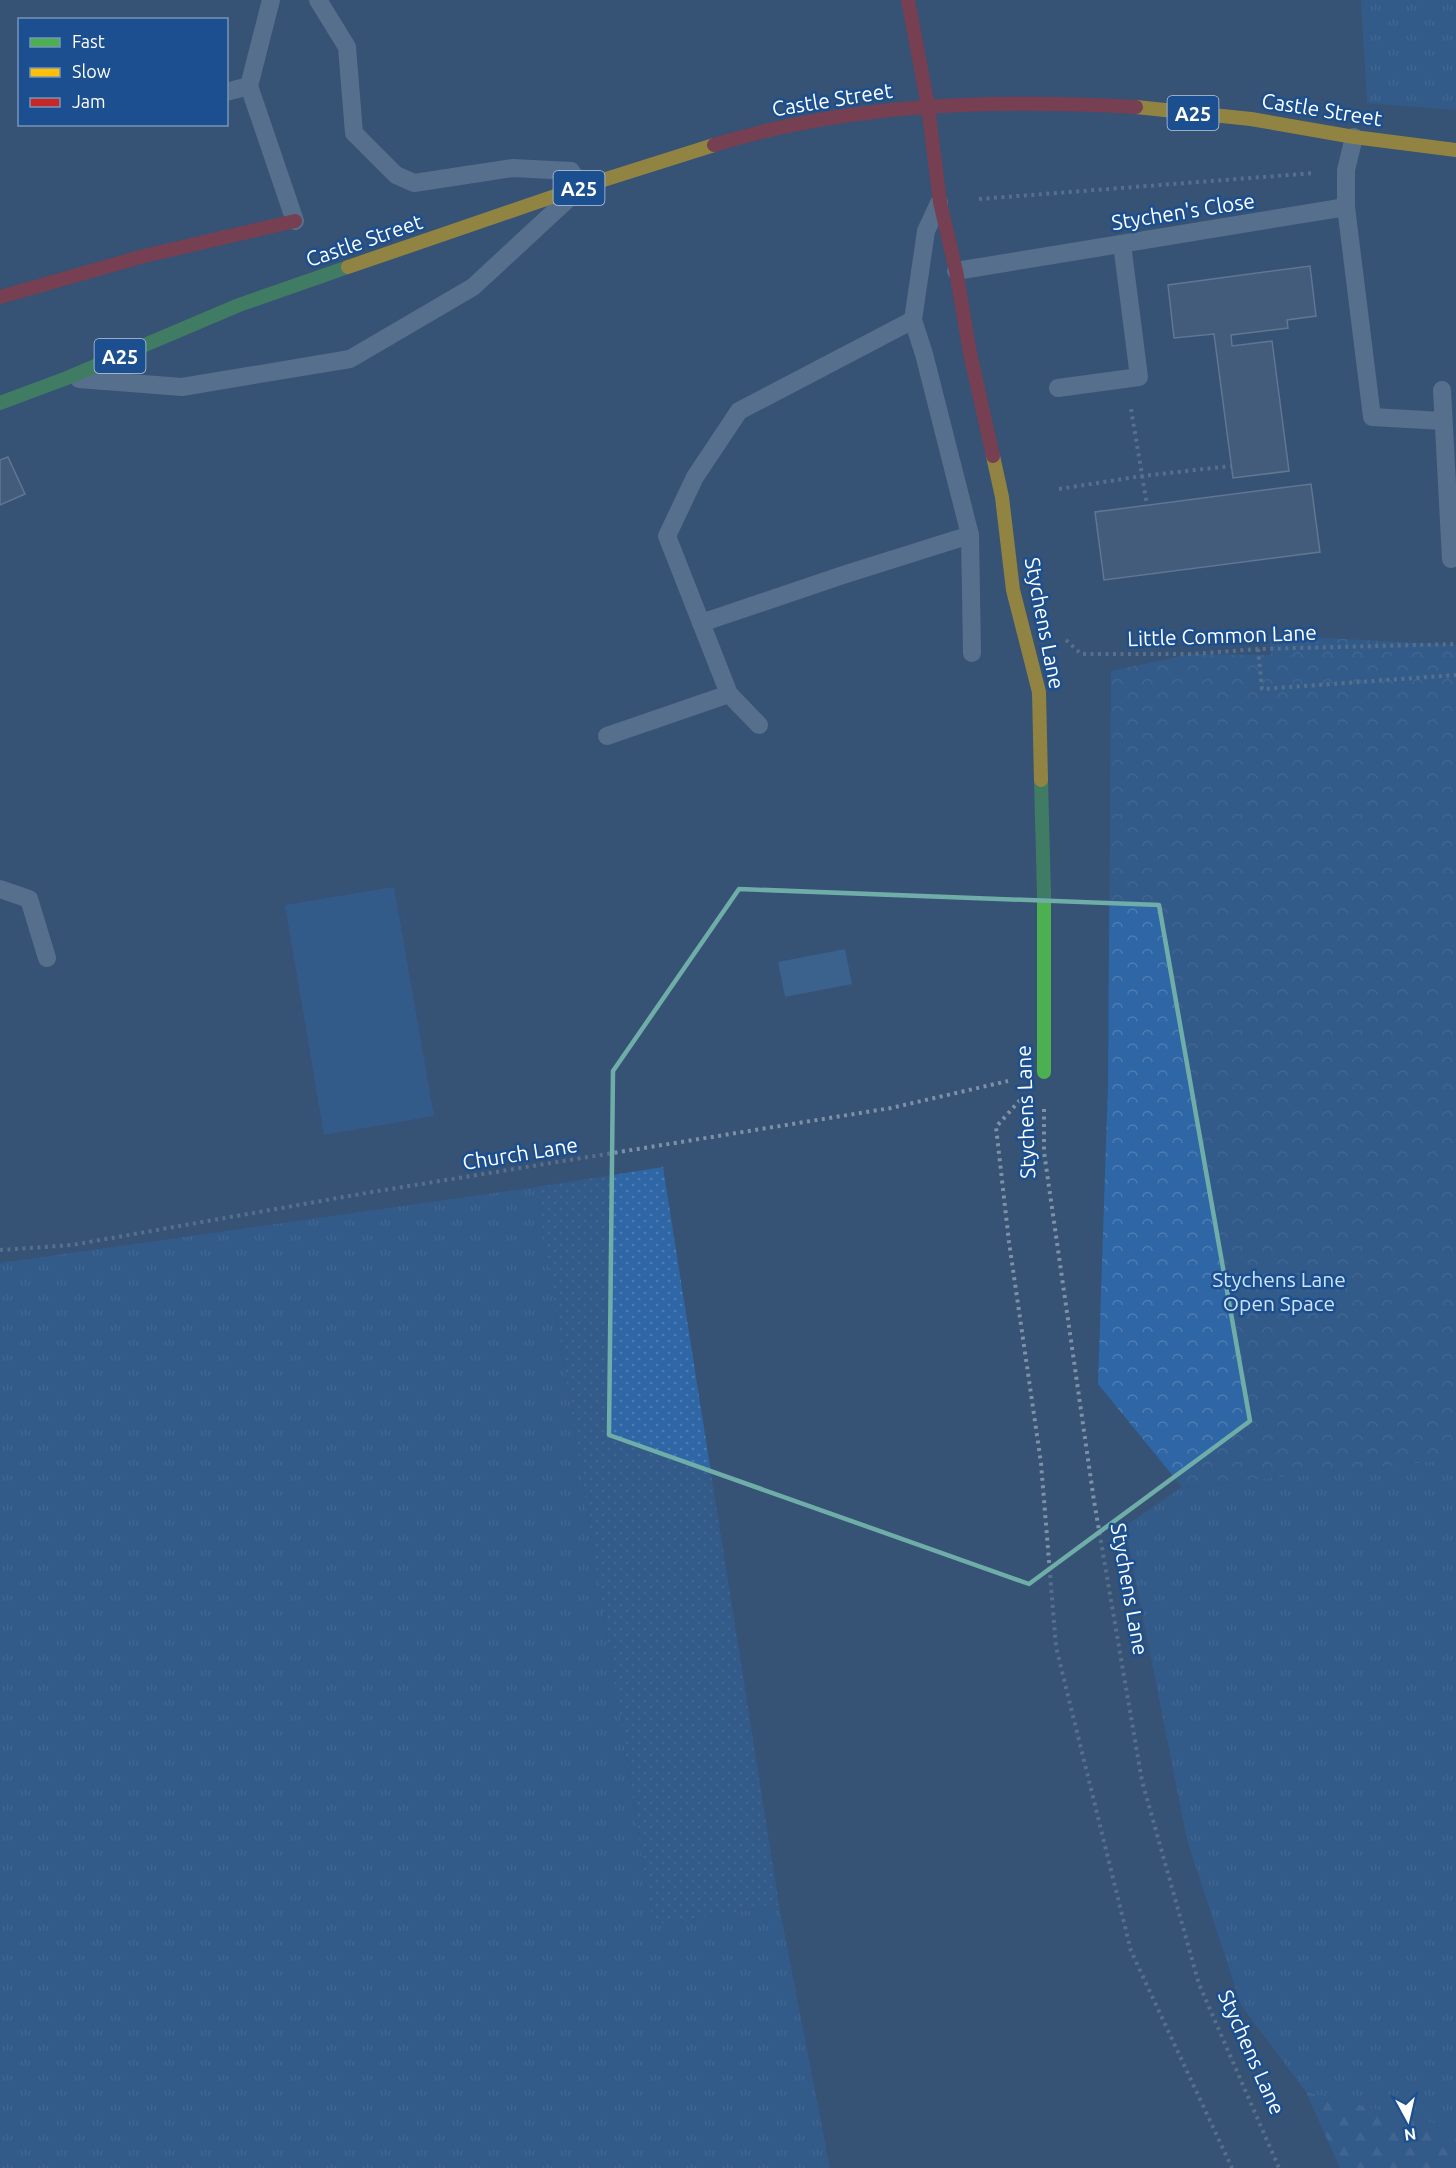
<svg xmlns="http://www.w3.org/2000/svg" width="1456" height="2168" viewBox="0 0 1456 2168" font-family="Ubuntu,sans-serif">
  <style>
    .grass { fill: url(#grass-tufts) }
    .forest { fill: url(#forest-firs) }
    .park { fill: url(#park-crowns) }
    .garden { fill: url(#garden-dots) }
    .pitch { fill: #2f66a5 }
    .water { fill: #3b618d }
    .building { fill: #526984; stroke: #92a2b6; stroke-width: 1.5 }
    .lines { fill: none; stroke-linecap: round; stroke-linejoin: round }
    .path { stroke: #7d92a8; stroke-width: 4; stroke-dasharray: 3 4.5; stroke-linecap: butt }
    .lane { stroke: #7d92a8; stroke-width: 18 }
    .fast { stroke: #4caf50; stroke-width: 14 }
    .slow { stroke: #ffc107; stroke-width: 14 }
    .jam { stroke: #c62828; stroke-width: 14 }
    .marked { fill: none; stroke: #6fada8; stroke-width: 4.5; stroke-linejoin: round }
    .labels { text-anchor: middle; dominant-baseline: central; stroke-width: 5; stroke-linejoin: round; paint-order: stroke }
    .shield { fill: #1b4f8f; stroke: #bbcadd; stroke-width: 1.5 }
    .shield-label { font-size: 20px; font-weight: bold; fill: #fff }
    .street-label { font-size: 21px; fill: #fff; stroke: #1b4f8f }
    .park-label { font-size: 21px; fill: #cfe3fa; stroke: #1b4f8f }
  </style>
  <defs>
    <pattern id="grass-tufts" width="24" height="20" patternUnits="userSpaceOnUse" patternTransform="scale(1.5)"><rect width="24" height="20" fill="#2f66a5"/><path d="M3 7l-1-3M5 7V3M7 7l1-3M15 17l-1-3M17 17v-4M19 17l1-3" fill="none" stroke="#4e7db2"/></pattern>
    <pattern id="forest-firs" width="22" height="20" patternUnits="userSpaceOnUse" patternTransform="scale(1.5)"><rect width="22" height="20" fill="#2f66a5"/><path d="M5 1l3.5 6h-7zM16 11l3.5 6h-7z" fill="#4e7db2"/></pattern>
    <pattern id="park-crowns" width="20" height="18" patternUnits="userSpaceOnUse" patternTransform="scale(1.5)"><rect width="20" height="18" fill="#2f66a5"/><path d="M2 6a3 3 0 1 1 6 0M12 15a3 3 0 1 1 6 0" fill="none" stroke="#4e7db2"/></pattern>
    <pattern id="garden-dots" width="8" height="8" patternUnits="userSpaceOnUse" patternTransform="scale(1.5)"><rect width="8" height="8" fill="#2f66a5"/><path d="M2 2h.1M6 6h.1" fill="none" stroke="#4e7db2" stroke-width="1.8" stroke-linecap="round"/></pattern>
  </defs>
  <rect width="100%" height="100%" fill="#365274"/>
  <g class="grass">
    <polygon points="1361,0 1456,0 1456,110 1367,103"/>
    <polygon points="536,1187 653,1925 779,1905 830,2168 0,2168 0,1263"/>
    <polygon points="1456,1459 1456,2129 1306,2092 1241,2005 1187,1840 1125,1526 1182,1487"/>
  </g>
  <polygon class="forest" points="1306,2092 1456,2129 1456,2168 1340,2168"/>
  <polygon class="park" points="1269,635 1456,645 1456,1459 1182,1487 1098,1384 1108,1083 1111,671 1192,654 1271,655"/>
  <polygon class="garden" points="663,1167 779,1905 653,1925 536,1187"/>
  <polygon class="pitch" points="394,887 434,1116 324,1135 285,905"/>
  <polygon class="water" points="845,949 852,984 785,997 778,962"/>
  <g class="building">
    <polygon points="1310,266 1316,316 1287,320 1288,328 1231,335 1232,346 1272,341 1289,471 1233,478 1214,334 1174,338 1168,285"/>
    <polygon points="8,457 25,494 0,505 0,460"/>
    <polygon points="1311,484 1320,552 1104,580 1095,512"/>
  </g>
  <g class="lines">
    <g class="path">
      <polyline points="979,199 1315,173"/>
      <polyline points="1131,409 1147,505"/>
      <polyline points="1059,489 1142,476 1231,466"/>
      <polyline points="1066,640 1081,654 1192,654 1258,649 1456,644"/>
      <polyline points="1258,649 1262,689 1456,675"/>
      <polyline points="1020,1100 996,1127 1009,1242 1041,1463 1056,1647 1131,1951 1232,2168"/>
      <polyline points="1044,1109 1044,1152 1094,1501 1142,1781 1199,1984 1279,2168"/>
      <polyline points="0,1250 72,1245 372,1192 891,1108 1008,1081"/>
    </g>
    <g class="lane">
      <polyline points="271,0 249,86 295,221"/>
      <polyline points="226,92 249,86"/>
      <polyline points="939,203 926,231 913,320 924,354 970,535 972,653"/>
      <polyline points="1346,207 1372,417 1443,421"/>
      <polyline points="956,271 1346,207 1346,170 1354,137"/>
      <polyline points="79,379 182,387 350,359 473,287 581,187 571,171 513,168 414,183 396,175 354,133 347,47 318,0"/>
      <polyline points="1058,388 1139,377 1122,244"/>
      <polyline points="1442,390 1451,559"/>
      <polyline points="701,623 843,575 970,535"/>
      <polyline points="759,725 729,694 667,536 695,477 739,411 913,320"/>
      <polyline points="607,736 729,694"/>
      <polyline points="0,889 29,899 47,958"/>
    </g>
    <g class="fast">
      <polyline points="0,403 67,378 239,305 348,267"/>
      <polyline points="1041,780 1044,894 1044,1072"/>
    </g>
    <g class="slow">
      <polyline points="1136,107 1251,119 1354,137 1456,150"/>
      <polyline points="348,267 581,187 714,145"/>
      <polyline points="993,456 1002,497 1013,590 1039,692 1041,780"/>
    </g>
    <g class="jam">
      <polyline points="908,0 928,106 940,202 956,271 970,353 993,456"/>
      <path d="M714,145C850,103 995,99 1136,107"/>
      <polyline points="0,297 144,256 295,221"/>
    </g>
  </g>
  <path d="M0 0H1456V2168H0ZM739,889L1159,905L1250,1421L1029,1584L609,1435L613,1071Z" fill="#365274" fill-opacity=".55" fill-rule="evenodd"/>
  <path class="marked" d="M739,889L1159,905L1250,1421L1029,1584L609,1435L613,1071Z"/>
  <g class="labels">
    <g class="shield">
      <rect x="1167.5" y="96" width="51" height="34" rx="4.5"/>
      <rect x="553.5" y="171" width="51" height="34" rx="4.5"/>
      <rect x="94.5" y="339" width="51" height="34" rx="4.5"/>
    </g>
    <g class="shield-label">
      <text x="1193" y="113">A25</text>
      <text x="579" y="188">A25</text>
      <text x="120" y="356">A25</text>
    </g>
    <g class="street-label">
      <text transform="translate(832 99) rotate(-9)">Castle Street</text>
      <text transform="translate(1322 109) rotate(9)">Castle Street</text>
      <text transform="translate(1183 211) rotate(-9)">Stychen's Close</text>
      <text transform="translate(364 240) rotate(-19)">Castle Street</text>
      <text transform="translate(1045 623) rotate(79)">Stychens Lane</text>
      <text transform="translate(1222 635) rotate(-2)">Little Common Lane</text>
      <text transform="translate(1025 1112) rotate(-92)">Stychens Lane</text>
      <text transform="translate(520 1153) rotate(-9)">Church Lane</text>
      <text transform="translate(1130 1589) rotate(80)">Stychens Lane</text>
      <text transform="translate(1252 2052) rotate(66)">Stychens Lane</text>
    </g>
    <g class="park-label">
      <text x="1279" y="1279">Stychens Lane<tspan x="1279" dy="24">Open Space</tspan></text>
    </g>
  </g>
  <rect x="18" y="18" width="210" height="108" fill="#1b4f8f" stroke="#7695bc" stroke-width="1.5"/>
  <rect x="30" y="38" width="30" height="9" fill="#4caf50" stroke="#7695bc" stroke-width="1.5"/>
  <text x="72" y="48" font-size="18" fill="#ffffff">Fast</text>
  <rect x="30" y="68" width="30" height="9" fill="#ffc107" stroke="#7695bc" stroke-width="1.5"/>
  <text x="72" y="78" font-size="18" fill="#ffffff">Slow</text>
  <rect x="30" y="98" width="30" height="9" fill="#c62828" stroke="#7695bc" stroke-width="1.5"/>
  <text x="72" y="108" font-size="18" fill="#ffffff">Jam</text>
  <g transform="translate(1408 2120) rotate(172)" stroke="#1b4f8f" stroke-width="4.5" paint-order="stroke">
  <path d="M0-4.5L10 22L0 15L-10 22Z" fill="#ffffff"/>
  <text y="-9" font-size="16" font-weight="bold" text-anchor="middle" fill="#ffffff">N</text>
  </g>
</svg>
